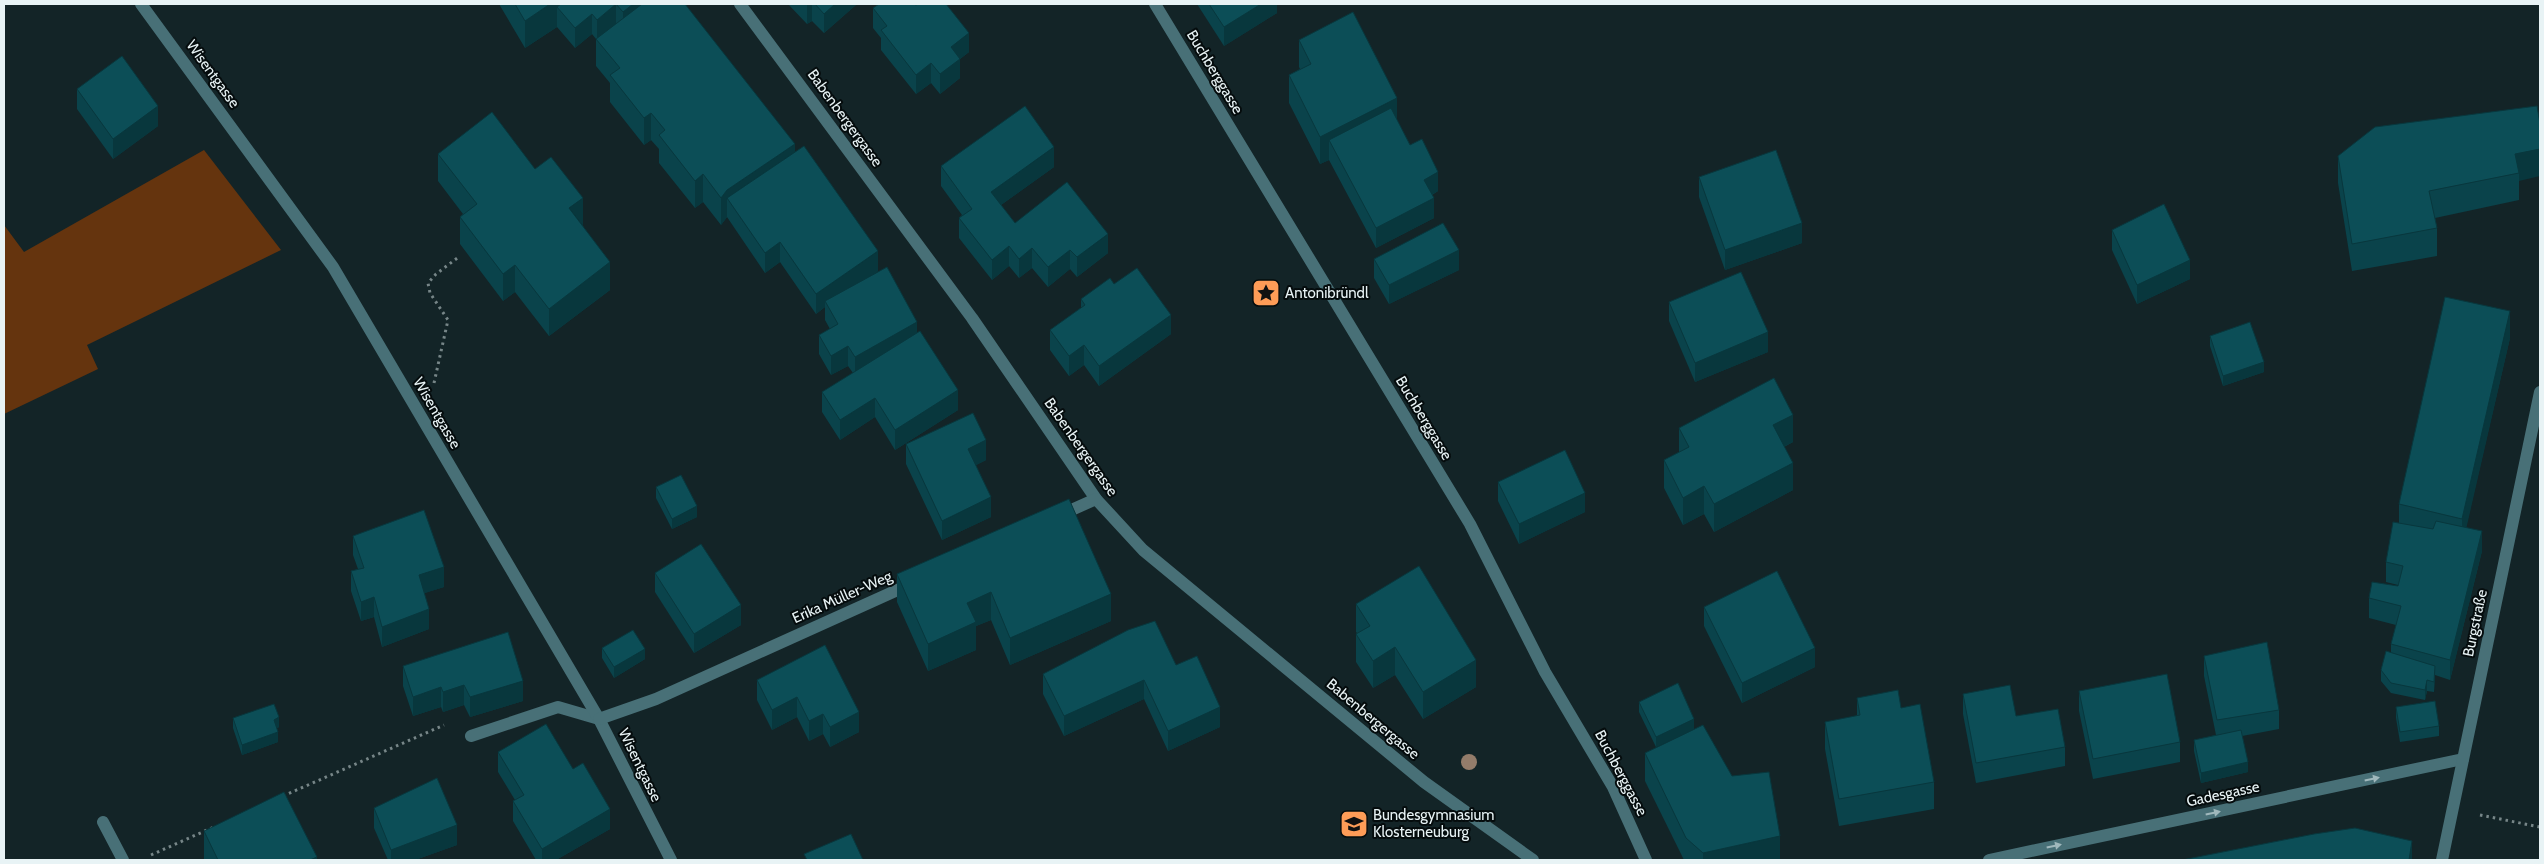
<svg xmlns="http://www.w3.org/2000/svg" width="2544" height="864" viewBox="0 0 2544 864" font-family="Cabin,sans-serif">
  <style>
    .green { fill: #65340e }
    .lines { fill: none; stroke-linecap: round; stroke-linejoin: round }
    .path { stroke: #778688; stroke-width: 3; stroke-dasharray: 2.5 4; stroke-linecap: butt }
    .lane { stroke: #487077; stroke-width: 12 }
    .street { stroke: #487077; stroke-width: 12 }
    .tree { fill: #937c6a }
    .wall { fill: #0a434b }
    .shaded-wall { fill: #08373d }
    .building { fill: #0c4e57; stroke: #08373d }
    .oneway { fill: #a0b8bc }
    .labels { text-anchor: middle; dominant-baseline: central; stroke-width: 4; stroke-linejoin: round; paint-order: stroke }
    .street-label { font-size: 15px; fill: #e8f3f5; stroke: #050c0d }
    .poi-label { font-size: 15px; fill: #e8f3f5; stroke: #050c0d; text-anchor: start }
  </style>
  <rect width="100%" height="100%" fill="#132427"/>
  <polygon class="green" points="204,150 281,250 87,345 98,369 4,414 4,225 24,252"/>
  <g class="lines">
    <g class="path">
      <polyline points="434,383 448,320 430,293 428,283 436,274 460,256"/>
      <polyline points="283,796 444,725"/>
      <polyline points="2480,815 2540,827"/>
      <polyline points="151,855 216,826"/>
    </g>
    <polyline class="lane" points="471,736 558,707 599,719"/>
    <g class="street">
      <polyline points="141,4 333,267 599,719 671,860"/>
      <polyline points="740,4 972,318 1096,499 1143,550 1424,782 1533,860"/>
      <polyline points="1155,4 1470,524 1545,672 1613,787 1646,860"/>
      <polyline points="1058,516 1096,499"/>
      <polyline points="599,719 656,699 913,583"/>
      <polyline points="103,822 123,860"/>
      <polyline points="1989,860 2463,759"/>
      <polyline points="2442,860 2540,392"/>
    </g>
  </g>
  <circle class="tree" cx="1469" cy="762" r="8"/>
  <g class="wall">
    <polygon points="499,4 685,4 795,152 878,271 871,276 917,333 958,410 895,450 875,417 840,440 822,412 822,392 853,373 848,366 831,375 819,354 819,335 830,329 825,320 825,307 816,314 780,262 765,273 727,217 721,225 703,202 695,208 659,163 659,149 651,140 644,145 610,102 610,83 596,66 596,39 592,34 575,48 557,27 525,48"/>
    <polygon points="788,4 857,4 824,33 812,21 807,24"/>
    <polygon points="1197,4 1277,4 1277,13 1224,46"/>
    <polygon points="873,8 969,52 960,59 960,78 940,94 931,83 916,94 881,50 881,38 873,28"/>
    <polygon points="1299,40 1397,121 1410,145 1438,191 1432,195 1434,218 1376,248 1329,160 1320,164 1289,103 1289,75 1300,69 1299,67"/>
    <polygon points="77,89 158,126 113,159 77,109"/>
    <polygon points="2537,106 2519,181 2519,200 2435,218 2437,228 2437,256 2352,271 2338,183 2338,156"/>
    <polygon points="438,154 535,169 583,226 610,290 549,336 515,292 503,301 460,244 460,217 463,214 438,181"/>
    <polygon points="941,166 1054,167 1001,205 1015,223 1108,253 1077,277 1070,269 1048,287 1032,268 1019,278 1009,266 992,280 959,238 959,218 962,215 941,186"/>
    <polygon points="1699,177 1802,243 1725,270 1699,197"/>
    <polygon points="2112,230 2190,279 2137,304 2112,250"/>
    <polygon points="1374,259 1459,270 1389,304 1374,278"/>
    <polygon points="1114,284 1171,334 1099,386 1084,365 1069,376 1050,350 1050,330 1081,308 1081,299"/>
    <polygon points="1669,302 1768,352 1695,382 1669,321"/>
    <polygon points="2210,336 2264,372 2223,386 2210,346"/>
    <polygon points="2510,338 2466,527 2482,551 2450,680 2435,675 2434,692 2427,691 2425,700 2391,693 2381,681 2381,670 2391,652 2391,644 2396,625 2369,618 2369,598 2398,586 2398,585 2386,582 2386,562 2399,523 2399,504"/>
    <polygon points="1679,428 1793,442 1784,447 1793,490 1714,532 1704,514 1683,525 1664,488 1664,460 1679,452"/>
    <polygon points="906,444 986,460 976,465 991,517 942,540 906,464"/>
    <polygon points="1498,482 1585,512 1519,544 1498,501"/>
    <polygon points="656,487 697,517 672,529 656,498"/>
    <polygon points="1069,499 1111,621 1010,665 991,620 976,626 976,650 928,671 897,602 897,574"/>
    <polygon points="353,536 444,587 424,593 429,629 382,647 374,617 361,621 351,591 351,571 358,569 353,555"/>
    <polygon points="655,573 741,625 694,653 655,592"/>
    <polygon points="1356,604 1476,687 1423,719 1395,675 1373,688 1356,662 1356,634 1358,634 1356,632"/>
    <polygon points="1704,607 1815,667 1742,703 1704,626"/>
    <polygon points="825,645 859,732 830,747 823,734 809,741 797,717 772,730 757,700 757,680"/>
    <polygon points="602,648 645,659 614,678 602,658"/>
    <polygon points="2204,656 2279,710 2279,729 2242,736 2248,772 2201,783 2194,751 2194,740 2216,735 2204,676"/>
    <polygon points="1176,665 1220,727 1168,751 1144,699 1064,736 1043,694 1043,674"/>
    <polygon points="403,666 523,701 470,717 464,705 443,712 441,707 413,716 403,686"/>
    <polygon points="2079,691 2180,742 2180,762 2093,779 2079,711"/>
    <polygon points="1963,694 2016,716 2065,747 2065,766 1976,783 1963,714"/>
    <polygon points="1857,698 1901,708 1934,782 1934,809 1839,826 1825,749 1825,722 1857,716"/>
    <polygon points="1639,702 1694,729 1656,747 1639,712"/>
    <polygon points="2396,707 2439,726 2439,736 2400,742 2396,718"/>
    <polygon points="233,718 279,727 277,728 278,742 242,755 233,728"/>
    <polygon points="498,752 573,769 610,829 556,860 536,860 513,821 513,801 515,800 498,772"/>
    <polygon points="1645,753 1732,776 1780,860 1684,860 1645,781"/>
    <polygon points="374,808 457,845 415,860 388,860 374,828"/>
    <polygon points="204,831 317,860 205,860 204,859"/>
  </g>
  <g class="shaded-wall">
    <polygon points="550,4 584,4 557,7 557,27 525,48 525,21"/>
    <polygon points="616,4 616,24 597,40 597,20"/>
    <polygon points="633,4 652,4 623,32 623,12"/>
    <polygon points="809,4 812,4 812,21 807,24 807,5"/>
    <polygon points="835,4 857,4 824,33 824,14"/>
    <polygon points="1261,4 1277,4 1277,13 1224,46 1224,27"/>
    <polygon points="592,14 592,34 575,48 575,28"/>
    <polygon points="969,33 969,52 960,59 960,78 940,94 940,74 951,47"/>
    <polygon points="931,63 931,83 916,94 916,75"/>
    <polygon points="1397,98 1397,125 1329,140 1329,160 1320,164 1320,137"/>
    <polygon points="158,106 158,126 113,159 113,139"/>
    <polygon points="651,113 651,140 644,145 644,118"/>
    <polygon points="795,144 795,171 727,198 727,217 721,225 721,198 727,190"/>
    <polygon points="1054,147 1054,167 991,212 991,192"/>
    <polygon points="2540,149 2540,176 2519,181 2519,173 2515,154"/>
    <polygon points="1438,172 1438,191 1424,199 1424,180"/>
    <polygon points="703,174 703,202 695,208 695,181"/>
    <polygon points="583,198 583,226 569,208"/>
    <polygon points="1434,198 1434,218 1376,248 1376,228"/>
    <polygon points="1802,223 1802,243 1725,270 1725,250"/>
    <polygon points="1108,234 1108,253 1077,277 1077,257"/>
    <polygon points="780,242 780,262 765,273 765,253"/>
    <polygon points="1009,246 1009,266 992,280 992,260"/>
    <polygon points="1032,248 1032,268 1019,278 1019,259"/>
    <polygon points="1070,250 1070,269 1048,287 1048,267"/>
    <polygon points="1459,250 1459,270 1389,304 1389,285"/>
    <polygon points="878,251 878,271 828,305 825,301 825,307 816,314 816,294"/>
    <polygon points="2190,260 2190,279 2137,304 2137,285"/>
    <polygon points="610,262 610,290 549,336 549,309"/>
    <polygon points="515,265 515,292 503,301 503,274"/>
    <polygon points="2510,311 2510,338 2462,547 2462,519"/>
    <polygon points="1171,315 1171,334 1099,386 1099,366"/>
    <polygon points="917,322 917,342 855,376 855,357"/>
    <polygon points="1768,332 1768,352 1695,382 1695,363"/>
    <polygon points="1084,345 1084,365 1069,376 1069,356"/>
    <polygon points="848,346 848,366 831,375 831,356"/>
    <polygon points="2264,362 2264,372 2223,386 2223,376"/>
    <polygon points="958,390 958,410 895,450 895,430"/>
    <polygon points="875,398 875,417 840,440 840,420"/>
    <polygon points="1793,415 1793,442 1773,452 1773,425"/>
    <polygon points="986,440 986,460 968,469 968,449"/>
    <polygon points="1793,463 1793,490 1714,532 1714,504"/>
    <polygon points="1704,486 1704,514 1683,525 1683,498"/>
    <polygon points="1585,493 1585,512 1519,544 1519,524"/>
    <polygon points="991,497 991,517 942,540 942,521"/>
    <polygon points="697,506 697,517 672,529 672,519"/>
    <polygon points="2482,531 2482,551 2450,680 2450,660"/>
    <polygon points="444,567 444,587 419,595 419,575"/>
    <polygon points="991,592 991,620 976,626 976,650 928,671 928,644 967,603"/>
    <polygon points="1111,594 1111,621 1010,665 1010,638"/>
    <polygon points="374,597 374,617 361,621 361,602"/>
    <polygon points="741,605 741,625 694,653 694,634"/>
    <polygon points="429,609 429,629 382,647 382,627"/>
    <polygon points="1395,647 1395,675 1373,688 1373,661"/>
    <polygon points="1815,648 1815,667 1742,703 1742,683"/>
    <polygon points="645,649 645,659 614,678 614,667"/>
    <polygon points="1476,660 1476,687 1423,719 1423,692"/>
    <polygon points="2435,666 2435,677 2434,692 2434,682"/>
    <polygon points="1144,680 1144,699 1064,736 1064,716"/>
    <polygon points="2427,680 2427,691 2425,700 2425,690"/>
    <polygon points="523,681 523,701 470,717 470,697"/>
    <polygon points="464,685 464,705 443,712 443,692"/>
    <polygon points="441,687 441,707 413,716 413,697"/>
    <polygon points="797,697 797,717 772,730 772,710"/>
    <polygon points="1220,707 1220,727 1168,751 1168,731"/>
    <polygon points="859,712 859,732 830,747 830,727"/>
    <polygon points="823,714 823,734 809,741 809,721"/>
    <polygon points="279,717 279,727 274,730 274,720"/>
    <polygon points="1694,719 1694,729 1656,747 1656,737"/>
    <polygon points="278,732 278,742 242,755 242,745"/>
    <polygon points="2248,762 2248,772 2201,783 2201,773"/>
    <polygon points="610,809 610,829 556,860 542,860 542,849"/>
    <polygon points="457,825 457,845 415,860 391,860 391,850"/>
    <polygon points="1780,836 1780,860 1703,860 1703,853"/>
    <polygon points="2412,841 2412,860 2409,860"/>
    <polygon points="317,857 317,860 310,860"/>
  </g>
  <g class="building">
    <polygon points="515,4 550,4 525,21"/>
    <polygon points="561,4 633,4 623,12 616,4 597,20 592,14 575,28 557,7"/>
    <polygon points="642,4 685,4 795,144 727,190 721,198 703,174 695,181 659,135 665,130 651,113 644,118 610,75 620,68 596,39"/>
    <polygon points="815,4 835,4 824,14"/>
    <polygon points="879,4 914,4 916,5 918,4 946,4 969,33 951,47 960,59 940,74 931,63 916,75 881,30 887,26 873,8"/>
    <polygon points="1209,4 1261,4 1224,27"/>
    <polygon points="1353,12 1397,98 1320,137 1289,75 1311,64 1299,40"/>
    <polygon points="122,56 158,106 113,139 77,89"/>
    <polygon points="1025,106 1054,147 991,192 1015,223 1067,182 1108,234 1077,257 1070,250 1048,267 1032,248 1019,259 1009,246 992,260 959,218 972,209 941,166"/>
    <polygon points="2537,106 2540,124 2540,149 2515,154 2519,173 2429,191 2437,228 2352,244 2338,156 2375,127"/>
    <polygon points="1391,108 1410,145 1422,139 1438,172 1424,180 1434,198 1376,228 1329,140"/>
    <polygon points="492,112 535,169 551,157 583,198 569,208 610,262 549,309 515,265 503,274 460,217 477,204 438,154"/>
    <polygon points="804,146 878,251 816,294 780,242 765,253 727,198"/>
    <polygon points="1776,150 1802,223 1725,250 1699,177"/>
    <polygon points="2164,204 2190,260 2137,285 2112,230"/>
    <polygon points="1443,223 1459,250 1389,285 1374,259"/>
    <polygon points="887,267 917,322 855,357 848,346 831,356 819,335 838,324 825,301"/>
    <polygon points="1137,268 1171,315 1099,366 1084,345 1069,356 1050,330 1085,305 1081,299 1110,278 1114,284"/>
    <polygon points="1741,272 1768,332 1695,363 1669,302"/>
    <polygon points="2445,297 2510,311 2462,519 2399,504"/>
    <polygon points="2250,322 2264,362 2223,376 2210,336"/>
    <polygon points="920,331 958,390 895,430 875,398 840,420 822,392"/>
    <polygon points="1774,378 1793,415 1773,425 1793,463 1714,504 1704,486 1683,498 1664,460 1689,447 1679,428"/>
    <polygon points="973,413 986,440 968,449 991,497 942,521 906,444"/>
    <polygon points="1565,450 1585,493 1519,524 1498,482"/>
    <polygon points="681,475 697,506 672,519 656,487"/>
    <polygon points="1069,499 1111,594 1010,638 991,592 967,603 976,622 928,644 897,574"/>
    <polygon points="424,510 444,567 419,575 429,609 382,627 374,597 361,602 351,571 364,568 353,536"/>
    <polygon points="2436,521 2482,531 2450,660 2391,644 2401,606 2369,598 2372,582 2398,586 2403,566 2386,562 2393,522 2433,529"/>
    <polygon points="701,544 741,605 694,634 655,573"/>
    <polygon points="1419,566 1476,660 1423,692 1395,647 1373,661 1356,634 1370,626 1356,604"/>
    <polygon points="1777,571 1815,648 1742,683 1704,607"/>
    <polygon points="1155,621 1176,665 1197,656 1220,707 1168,731 1144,680 1064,716 1043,674 1128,630"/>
    <polygon points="633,630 645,649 614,667 602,648"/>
    <polygon points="508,632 523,681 470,697 464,685 443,692 441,687 413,697 403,666"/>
    <polygon points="2267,642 2279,710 2217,720 2204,656"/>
    <polygon points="825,645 859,712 830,727 823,714 809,721 797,697 772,710 757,680"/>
    <polygon points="2386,651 2435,666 2434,682 2427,680 2425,690 2391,683 2381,670"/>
    <polygon points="2167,674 2180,742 2093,759 2079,691"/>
    <polygon points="1678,683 1694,719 1656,737 1639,702"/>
    <polygon points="2010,685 2016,716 2058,709 2065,747 1976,763 1963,694"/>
    <polygon points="1898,690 1901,708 1920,704 1934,782 1839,799 1825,722 1860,715 1857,698"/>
    <polygon points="2435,701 2439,726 2400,732 2396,707"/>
    <polygon points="274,704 279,717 274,720 278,732 242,745 233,718"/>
    <polygon points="546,724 573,769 583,763 610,809 542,849 513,801 524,795 498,752"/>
    <polygon points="1703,725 1732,776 1769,772 1780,836 1703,853 1686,838 1645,753"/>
    <polygon points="2241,730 2248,762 2201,773 2194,740"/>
    <polygon points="437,778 457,825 391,850 374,808"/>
    <polygon points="284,792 317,857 310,860 218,860 204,831"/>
    <polygon points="2355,828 2412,841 2409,860 2182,860 2314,834"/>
    <polygon points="851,834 863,860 807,860 804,854"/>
  </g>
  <defs><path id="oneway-solid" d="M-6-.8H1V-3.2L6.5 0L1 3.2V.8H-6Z" transform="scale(1.25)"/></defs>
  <g class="oneway">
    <use href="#oneway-solid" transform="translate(2372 779) rotate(-12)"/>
    <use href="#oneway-solid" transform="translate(2213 813) rotate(-12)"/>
    <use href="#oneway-solid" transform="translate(2054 846) rotate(-12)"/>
  </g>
  <defs>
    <symbol id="sight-square" viewBox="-11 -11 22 22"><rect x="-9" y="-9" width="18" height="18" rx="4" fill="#fe9c57" stroke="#050c0d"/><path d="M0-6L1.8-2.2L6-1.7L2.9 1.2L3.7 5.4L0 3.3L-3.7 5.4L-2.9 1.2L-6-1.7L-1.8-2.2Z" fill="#111"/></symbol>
    <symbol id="school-square" viewBox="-11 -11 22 22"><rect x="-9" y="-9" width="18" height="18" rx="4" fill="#fe9c57" stroke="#050c0d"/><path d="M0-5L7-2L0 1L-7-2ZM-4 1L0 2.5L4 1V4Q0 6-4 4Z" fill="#111"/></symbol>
  </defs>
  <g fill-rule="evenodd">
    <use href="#sight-square" x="1250" y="277" width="32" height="32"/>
    <use href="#school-square" x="1338" y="808" width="32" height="32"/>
  </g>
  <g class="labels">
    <g class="street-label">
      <text transform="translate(1215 72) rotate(59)">Buchberggasse</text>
      <text transform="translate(213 74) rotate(54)">Wisentgasse</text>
      <text transform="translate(845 118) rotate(54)">Babenbergergasse</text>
      <text transform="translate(437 413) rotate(60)">Wisentgasse</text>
      <text transform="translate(1424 418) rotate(59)">Buchberggasse</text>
      <text transform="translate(1081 447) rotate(55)">Babenbergergasse</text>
      <text transform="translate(842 597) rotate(-24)">Erika Müller-Weg</text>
      <text transform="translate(2475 623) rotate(-78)">Burgstraße</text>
      <text transform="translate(1373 719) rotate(40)">Babenbergergasse</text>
      <text transform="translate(640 765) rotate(64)">Wisentgasse</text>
      <text transform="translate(1621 773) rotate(62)">Buchberggasse</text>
      <text transform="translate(2223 794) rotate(-12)">Gadesgasse</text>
    </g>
    <g class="poi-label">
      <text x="1285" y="293">Antonibründl</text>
      <text x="1373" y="815">Bundesgymnasium<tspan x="1373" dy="17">Klosterneuburg</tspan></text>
    </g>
  </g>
  <rect width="2544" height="864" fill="none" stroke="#e8f3f5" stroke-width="10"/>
</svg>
